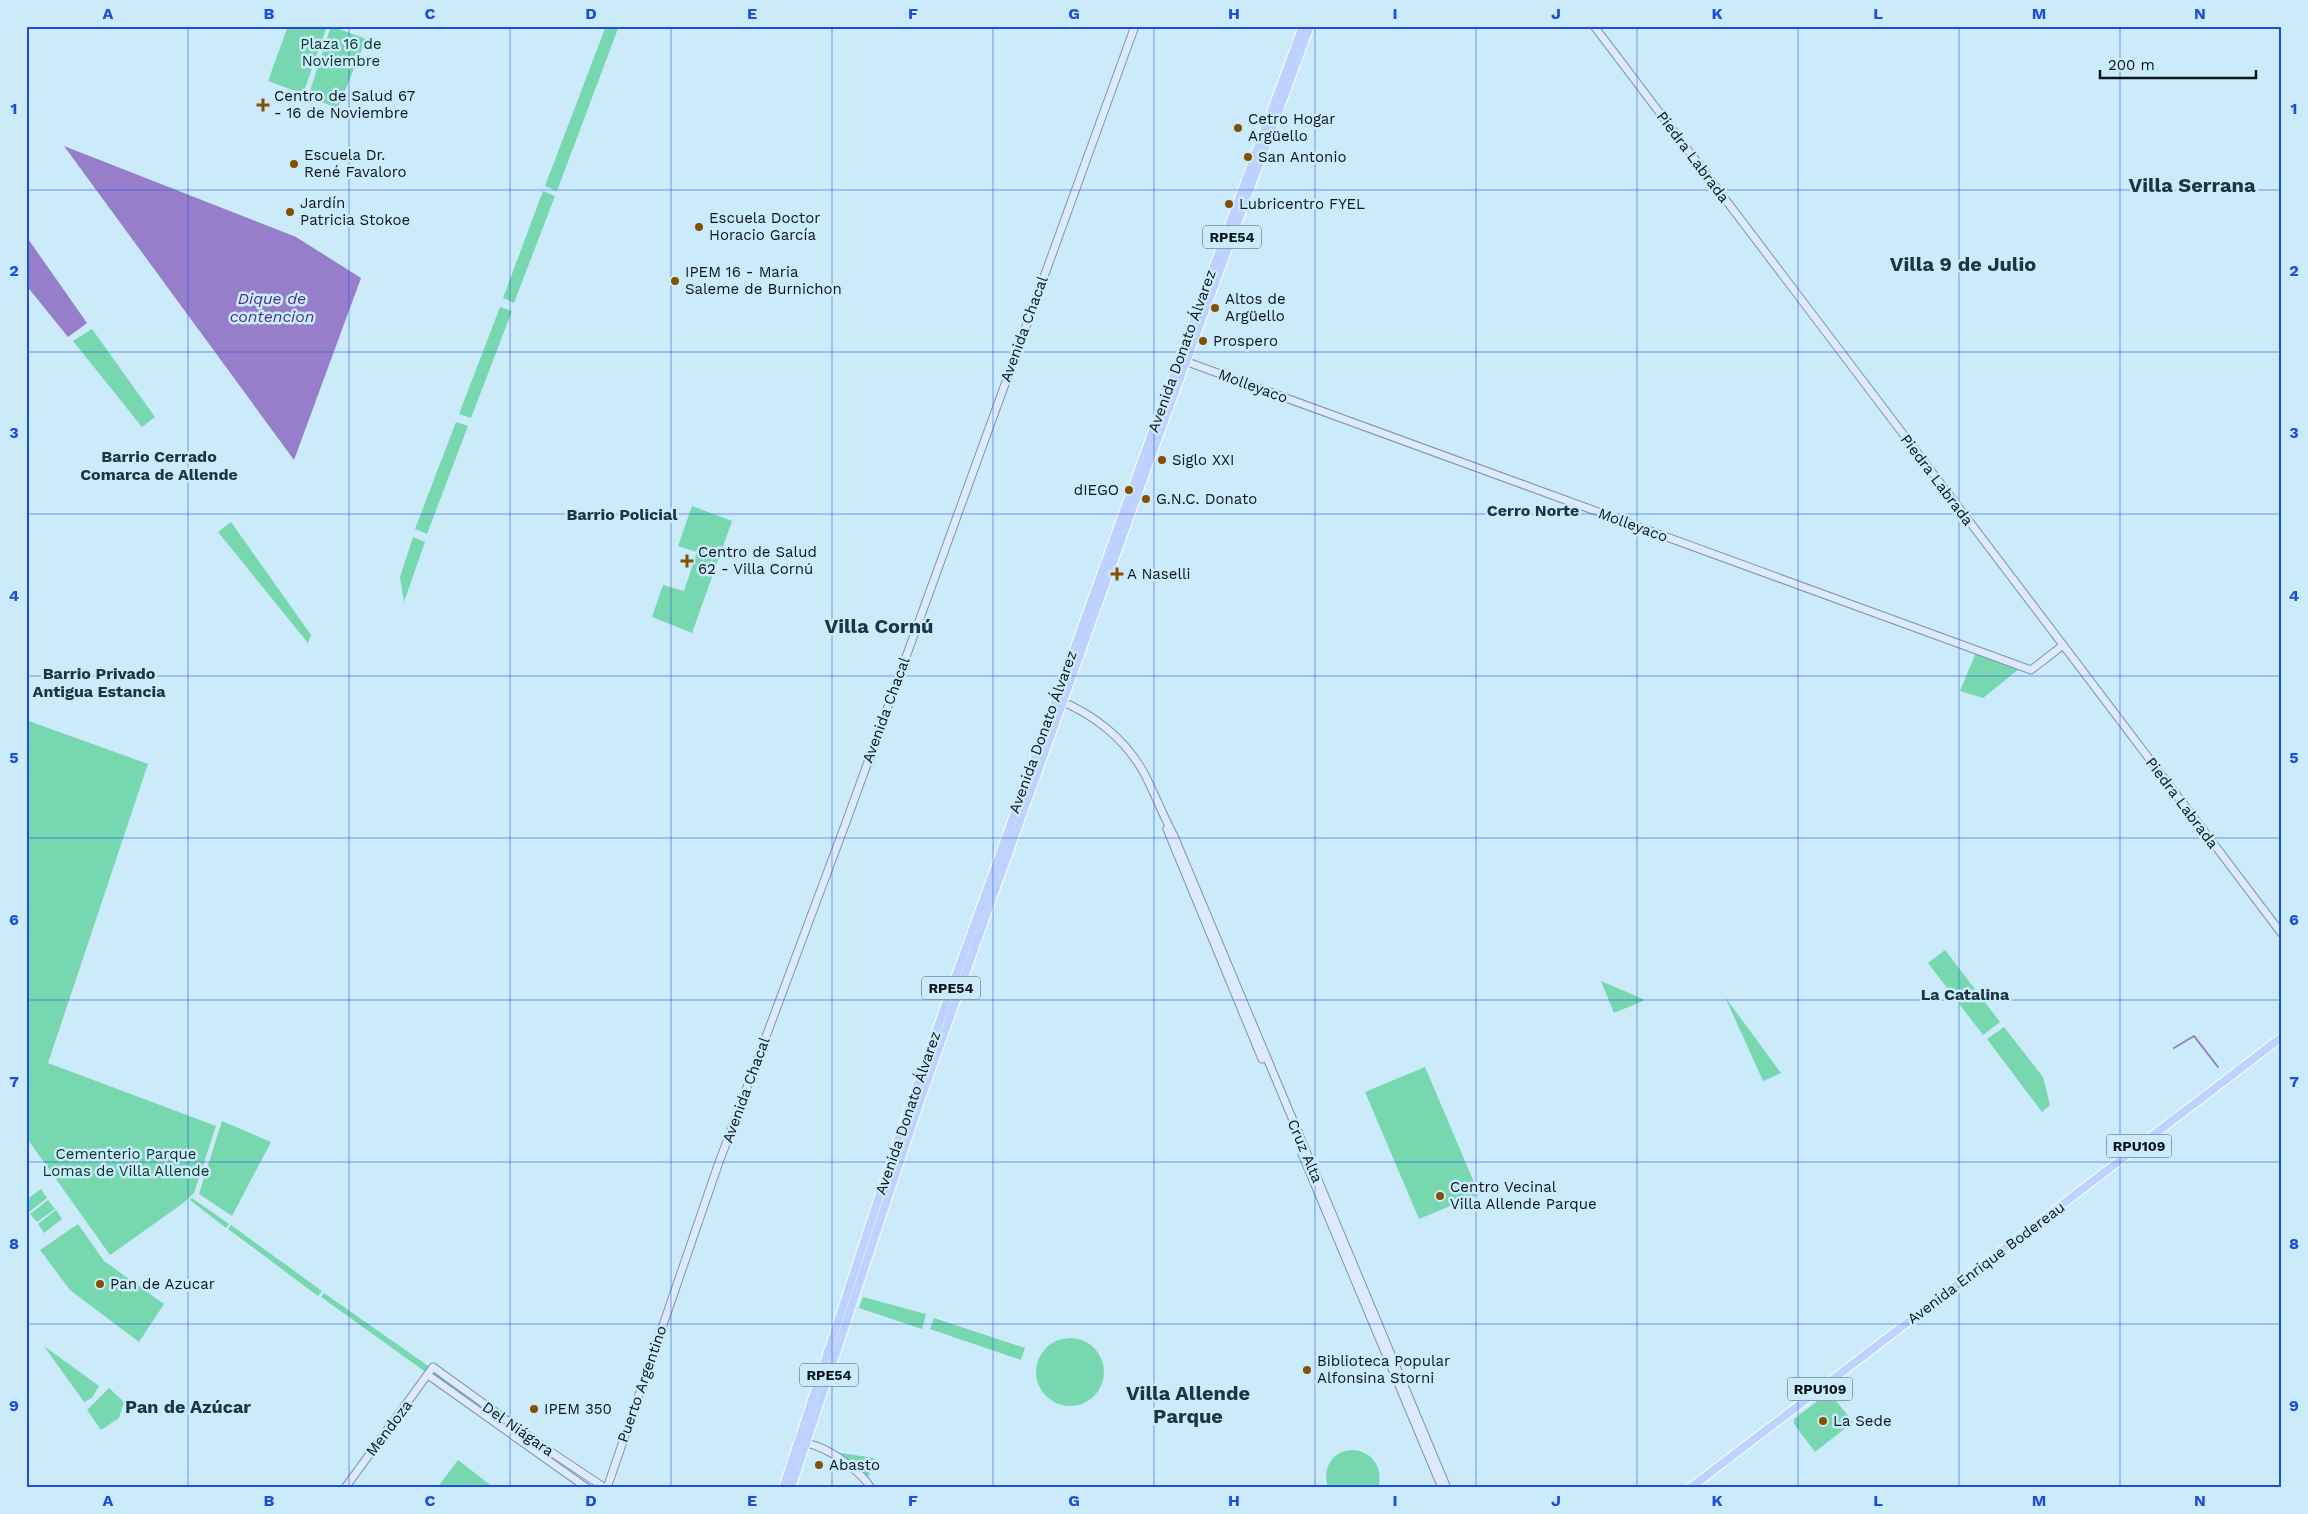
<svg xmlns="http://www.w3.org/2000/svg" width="2308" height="1514" viewBox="0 0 2308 1514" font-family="'Work Sans',sans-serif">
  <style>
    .green { fill: #77d8b0 }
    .water { fill: #967eca }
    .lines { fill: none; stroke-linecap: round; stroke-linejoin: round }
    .stream { stroke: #967eca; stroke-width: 2 }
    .secondary-casing { stroke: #7b98a7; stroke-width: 9 }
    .primary-casing { stroke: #fff; stroke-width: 10 }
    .secondary { stroke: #dee8ff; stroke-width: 7 }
    .primary { stroke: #bdd2fe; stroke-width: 8 }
    .grid { fill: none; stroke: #1d4ed8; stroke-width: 1; stroke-opacity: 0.55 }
    .poi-dot { fill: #874f01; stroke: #cbeafa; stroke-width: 2 }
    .labels { text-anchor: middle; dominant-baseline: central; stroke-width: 5; stroke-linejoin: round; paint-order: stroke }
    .shield { fill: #cbeafa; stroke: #45565f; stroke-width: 1 }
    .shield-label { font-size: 14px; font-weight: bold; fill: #0b161c }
    .park-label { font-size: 15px; fill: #073626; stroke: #cbeafa }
    .poi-label { font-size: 15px; fill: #0b161c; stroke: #cbeafa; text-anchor: start }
    .street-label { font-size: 15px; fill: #0b161c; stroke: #cbeafa }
    .water-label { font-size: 16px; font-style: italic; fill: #522e88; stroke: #cbeafa }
    .neighbourhood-label { font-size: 16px; font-weight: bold; fill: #1b3542; stroke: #cbeafa }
    .quarter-label { font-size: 18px; font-weight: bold; fill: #1b3542; stroke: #cbeafa }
    .district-label { font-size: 20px; font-weight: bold; fill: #1b3542; stroke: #cbeafa }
    .neatline { fill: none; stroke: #1d4ed8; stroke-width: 2 }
    .grid-label { font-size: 16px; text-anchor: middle; font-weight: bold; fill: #1d4ed8 }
  </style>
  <rect width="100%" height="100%" fill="#cbeafa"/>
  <g class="green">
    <polygon points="288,26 327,26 303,94 268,81"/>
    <polygon points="331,26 366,39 338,108 308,97"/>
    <polygon points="606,26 619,26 557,191 545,186"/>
    <polygon points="543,191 555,196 514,303 503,298"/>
    <polygon points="500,307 512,311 471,418 459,414"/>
    <polygon points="92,329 155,417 142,427 73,341"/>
    <polygon points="456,422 468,426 427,534 415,529"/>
    <polygon points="692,506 732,521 692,633 652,617 663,585 684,591 697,552 678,546"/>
    <polygon points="231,522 311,635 308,643 218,532"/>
    <polygon points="413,537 425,542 404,602 400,577"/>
    <polygon points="1977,650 2019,669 1983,698 1960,691"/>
    <polygon points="26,720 148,764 48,1063 216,1126 194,1193 182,1204 110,1255 26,1137"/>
    <polygon points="1945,950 2000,1022 1983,1035 1928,963"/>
    <polygon points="1601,981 1645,1000 1614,1013"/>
    <polygon points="1725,997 1781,1073 1763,1081"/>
    <polygon points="2004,1027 2043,1077 2050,1105 2042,1112 1987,1039"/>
    <polygon points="1425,1067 1479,1194 1419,1219 1365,1092"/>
    <polygon points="222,1121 271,1142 232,1216 199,1194"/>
    <polygon points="41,1189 47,1198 29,1212 26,1207 26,1200"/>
    <polygon points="192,1198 229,1224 226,1228 190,1200"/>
    <polygon points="48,1200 55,1209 37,1222 30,1214"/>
    <polygon points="56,1210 62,1219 44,1233 38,1224"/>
    <polygon points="78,1224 104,1261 164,1304 139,1342 70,1290 40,1250"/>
    <polygon points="231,1225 322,1291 318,1296 228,1229"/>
    <polygon points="324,1293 431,1368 427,1373 321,1297"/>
    <polygon points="863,1297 926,1314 922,1329 859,1308"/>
    <polygon points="934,1318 1025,1348 1021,1360 930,1329"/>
    <circle cx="1070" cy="1372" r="34"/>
    <polygon points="44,1346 99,1386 92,1398 84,1402"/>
    <polygon points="433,1369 491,1411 487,1415 429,1374"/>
    <polygon points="109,1388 124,1402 119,1418 101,1430 87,1410"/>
    <polygon points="1829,1392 1853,1422 1815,1452 1794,1424 1794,1419"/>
    <path d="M1351,1450C1372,1450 1384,1468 1378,1488H1328C1322,1469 1331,1452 1351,1450Z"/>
    <polygon points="835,1452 874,1458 867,1482"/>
    <polygon points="458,1460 494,1488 437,1488"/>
  </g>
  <g class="water">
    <polygon points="64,146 296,237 361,278 294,460"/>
    <polygon points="26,236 87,323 68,337 26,285"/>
  </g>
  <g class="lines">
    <polyline class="stream" points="2174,1048 2194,1036 2218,1067"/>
    <defs>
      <g id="secondary">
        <polyline points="1594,26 2282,934"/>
        <polyline points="1182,360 2031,670 2062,646"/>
        <path d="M1058,700C1094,714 1125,739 1144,773C1155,794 1163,816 1174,836L1447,1488"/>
        <polyline points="1167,829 1262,1059"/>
        <polyline points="1302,1154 1442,1488"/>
        <polyline points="428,1375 587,1488"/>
        <path d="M801,1443C823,1443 859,1469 871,1488"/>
        <polyline points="345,1488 433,1367 548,1450 605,1488"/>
        <polyline points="607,1488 718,1165 845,825 1135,26"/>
      </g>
      <g id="primary">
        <polyline points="783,1488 895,1148 950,992 1159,414 1303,26"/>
        <polyline points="791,1488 920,1101 998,882 1155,446 1310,26"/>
        <polyline points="1690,1488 2282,1037"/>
      </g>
    </defs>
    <use href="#secondary" class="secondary-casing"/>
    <use href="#primary" class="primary-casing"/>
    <use href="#secondary" class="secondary"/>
    <use href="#primary" class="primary"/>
  </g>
  <path class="grid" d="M188,26V1488M349,26V1488M510,26V1488M671,26V1488M832,26V1488M993,26V1488M1154,26V1488M1315,26V1488M1476,26V1488M1637,26V1488M1798,26V1488M1959,26V1488M2120,26V1488M26,190H2282M26,352H2282M26,514H2282M26,676H2282M26,838H2282M26,1000H2282M26,1162H2282M26,1324H2282"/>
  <g class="poi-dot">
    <path d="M260.5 97.5h5v5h5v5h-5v5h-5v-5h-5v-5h5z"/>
    <circle cx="1238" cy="128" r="5"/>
    <circle cx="1248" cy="157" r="5"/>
    <circle cx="294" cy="164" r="5"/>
    <circle cx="1229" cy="204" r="5"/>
    <circle cx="290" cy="212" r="5"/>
    <circle cx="699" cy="227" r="5"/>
    <circle cx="675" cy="281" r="5"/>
    <circle cx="1215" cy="308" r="5"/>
    <circle cx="1203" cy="341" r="5"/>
    <circle cx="1162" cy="460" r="5"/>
    <circle cx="1129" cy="490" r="5"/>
    <circle cx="1146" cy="499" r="5"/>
    <path d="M684.5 553.5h5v5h5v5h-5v5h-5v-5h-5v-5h5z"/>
    <path d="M1114.5 566.5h5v5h5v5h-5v5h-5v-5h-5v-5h5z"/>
    <circle cx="1440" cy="1196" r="5"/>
    <circle cx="100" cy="1284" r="5"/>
    <circle cx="1307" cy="1370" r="5"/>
    <circle cx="534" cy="1409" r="5"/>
    <circle cx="1823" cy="1421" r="5"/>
    <circle cx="819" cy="1465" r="5"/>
  </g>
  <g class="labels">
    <g class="shield">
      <rect x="1203" y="225.5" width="58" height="23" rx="4"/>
      <rect x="922" y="976.5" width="58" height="23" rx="4"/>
      <rect x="2106.5" y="1134.5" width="65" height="23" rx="4"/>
      <rect x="800" y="1363.5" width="58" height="23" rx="4"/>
      <rect x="1787.5" y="1377.5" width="65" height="23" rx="4"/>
    </g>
    <g class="shield-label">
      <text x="1232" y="237">RPE54</text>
      <text x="951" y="988">RPE54</text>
      <text x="2139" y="1146">RPU109</text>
      <text x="829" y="1375">RPE54</text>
      <text x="1820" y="1389">RPU109</text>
    </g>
    <g class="park-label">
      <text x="341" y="44">Plaza 16 de<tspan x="341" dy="17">Noviembre</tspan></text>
      <text x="126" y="1154">Cementerio Parque<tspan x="126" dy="17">Lomas de Villa Allende</tspan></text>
    </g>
    <g class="poi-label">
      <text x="274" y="96">Centro de Salud 67<tspan x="274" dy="17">- 16 de Noviembre</tspan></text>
      <text x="1248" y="119">Cetro Hogar<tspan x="1248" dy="17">Argüello</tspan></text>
      <text x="304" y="155">Escuela Dr.<tspan x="304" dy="17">René Favaloro</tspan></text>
      <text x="1258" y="157">San Antonio</text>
      <text x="300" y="203">Jardín<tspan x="300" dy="17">Patricia Stokoe</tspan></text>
      <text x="1239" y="204">Lubricentro FYEL</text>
      <text x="709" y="218">Escuela Doctor<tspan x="709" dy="17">Horacio García</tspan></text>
      <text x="685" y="272">IPEM 16 - Maria<tspan x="685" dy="17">Saleme de Burnichon</tspan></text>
      <text x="1225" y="299">Altos de<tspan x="1225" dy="17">Argüello</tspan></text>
      <text x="1213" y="341">Prospero</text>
      <text x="1172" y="460">Siglo XXI</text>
      <text x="1119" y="490" text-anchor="end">dIEGO</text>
      <text x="1156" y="499">G.N.C. Donato</text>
      <text x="698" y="552">Centro de Salud<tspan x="698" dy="17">62 - Villa Cornú</tspan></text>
      <text x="1127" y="574">A Naselli</text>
      <text x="1450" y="1187">Centro Vecinal<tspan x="1450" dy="17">Villa Allende Parque</tspan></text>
      <text x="110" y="1284">Pan de Azucar</text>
      <text x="1317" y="1361">Biblioteca Popular<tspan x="1317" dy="17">Alfonsina Storni</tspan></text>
      <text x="544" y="1409">IPEM 350</text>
      <text x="1833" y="1421">La Sede</text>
      <text x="829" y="1465">Abasto</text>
    </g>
    <g class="street-label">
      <text transform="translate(1693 157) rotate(53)">Piedra Labrada</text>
      <text transform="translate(1024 329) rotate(-70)">Avenida Chacal</text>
      <text transform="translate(1182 351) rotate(-70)">Avenida Donato Álvarez</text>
      <text transform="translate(1253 386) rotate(20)">Molleyaco</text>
      <text transform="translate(1937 480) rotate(53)">Piedra Labrada</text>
      <text transform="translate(1633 525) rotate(20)">Molleyaco</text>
      <text transform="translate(886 710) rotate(-70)">Avenida Chacal</text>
      <text transform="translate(1043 732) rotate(-70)">Avenida Donato Álvarez</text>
      <text transform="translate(2182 803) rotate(53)">Piedra Labrada</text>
      <text transform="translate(746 1090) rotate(-70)">Avenida Chacal</text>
      <text transform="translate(908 1113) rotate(-71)">Avenida Donato Álvarez</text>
      <text transform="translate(1305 1151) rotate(67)">Cruz Alta</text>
      <text transform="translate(1986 1263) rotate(-37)">Avenida Enrique Bodereau</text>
      <text transform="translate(642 1384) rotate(-71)">Puerto Argentino</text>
      <text transform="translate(389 1428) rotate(-53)">Mendoza</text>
      <text transform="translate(518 1429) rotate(35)">Del Niágara</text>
    </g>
    <g class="water-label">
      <text x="272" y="298">Dique de<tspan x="272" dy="18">contencion</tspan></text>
    </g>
    <g class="neighbourhood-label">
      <text x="159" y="456">Barrio Cerrado<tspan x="159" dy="18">Comarca de Allende</tspan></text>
      <text x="1533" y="510">Cerro Norte</text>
      <text x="622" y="514">Barrio Policial</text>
      <text x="99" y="673">Barrio Privado<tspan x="99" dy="18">Antigua Estancia</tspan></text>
      <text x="1965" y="994">La Catalina</text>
    </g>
    <g class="quarter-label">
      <text x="188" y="1406">Pan de Azúcar</text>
    </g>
    <g class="district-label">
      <text x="2192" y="185">Villa Serrana</text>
      <text x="1963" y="264">Villa 9 de Julio</text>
      <text x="879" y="626">Villa Cornú</text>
      <text x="1188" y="1393">Villa Allende<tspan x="1188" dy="23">Parque</tspan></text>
    </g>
  </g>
  <rect width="2308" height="1514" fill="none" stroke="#cbeafa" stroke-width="55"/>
  <path d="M2100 70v8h156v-8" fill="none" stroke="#0b161c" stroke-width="2.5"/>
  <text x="2108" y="70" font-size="15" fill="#0b161c" stroke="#cbeafa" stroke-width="4" paint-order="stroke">200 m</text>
  <rect x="28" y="28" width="2252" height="1458" class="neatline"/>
  <g class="grid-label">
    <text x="108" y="19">A</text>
    <text x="269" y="19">B</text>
    <text x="430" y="19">C</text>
    <text x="591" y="19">D</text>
    <text x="752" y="19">E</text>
    <text x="913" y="19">F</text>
    <text x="1074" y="19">G</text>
    <text x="1234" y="19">H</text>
    <text x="1395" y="19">I</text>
    <text x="1556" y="19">J</text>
    <text x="1717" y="19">K</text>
    <text x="1878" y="19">L</text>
    <text x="2039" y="19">M</text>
    <text x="2200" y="19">N</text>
    <text x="14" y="114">1</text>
    <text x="2294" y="114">1</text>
    <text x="14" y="276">2</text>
    <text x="2294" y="276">2</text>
    <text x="14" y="438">3</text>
    <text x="2294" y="438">3</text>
    <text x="14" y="601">4</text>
    <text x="2294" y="601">4</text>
    <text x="14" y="763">5</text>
    <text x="2294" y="763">5</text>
    <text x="14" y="925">6</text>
    <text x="2294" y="925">6</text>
    <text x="14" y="1087">7</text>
    <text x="2294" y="1087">7</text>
    <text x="14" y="1249">8</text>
    <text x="2294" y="1249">8</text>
    <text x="14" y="1411">9</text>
    <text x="2294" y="1411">9</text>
    <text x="108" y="1506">A</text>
    <text x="269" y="1506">B</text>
    <text x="430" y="1506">C</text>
    <text x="591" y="1506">D</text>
    <text x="752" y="1506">E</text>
    <text x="913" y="1506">F</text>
    <text x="1074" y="1506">G</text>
    <text x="1234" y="1506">H</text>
    <text x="1395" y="1506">I</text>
    <text x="1556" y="1506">J</text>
    <text x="1717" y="1506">K</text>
    <text x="1878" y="1506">L</text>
    <text x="2039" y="1506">M</text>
    <text x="2200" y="1506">N</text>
  </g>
</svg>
